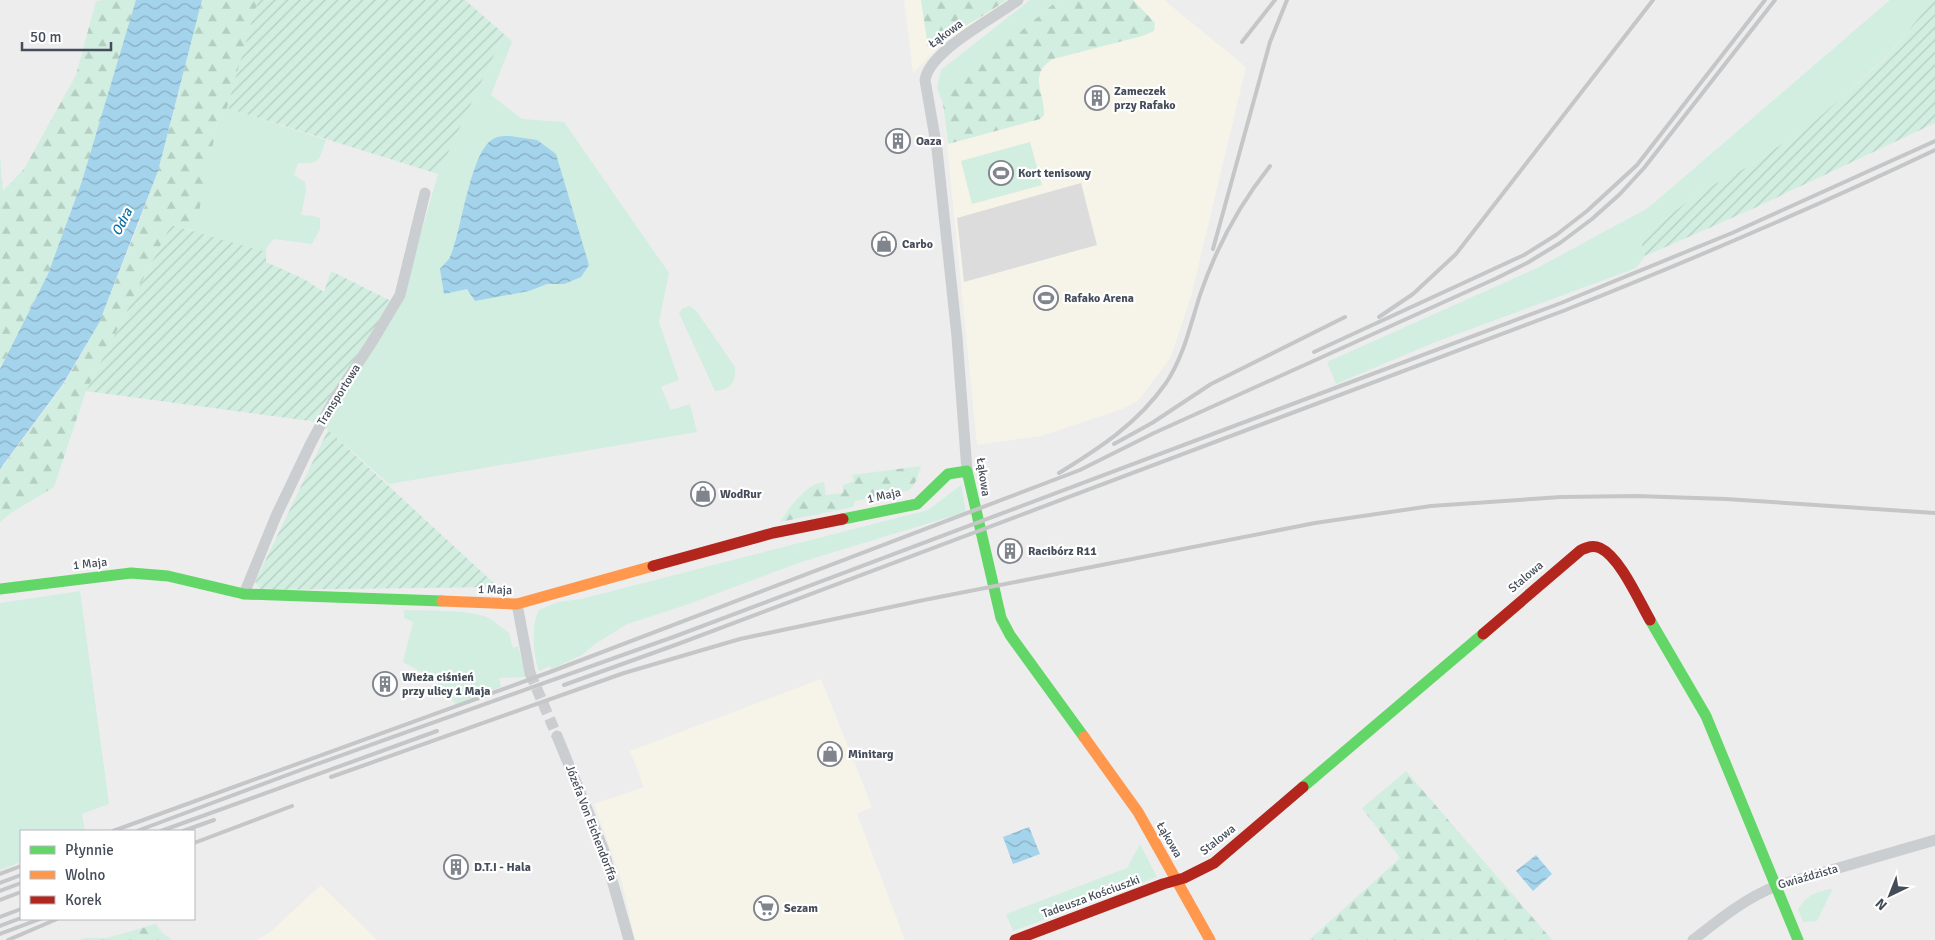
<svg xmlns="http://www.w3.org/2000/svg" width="1935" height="940" viewBox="0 0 1935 940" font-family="Signika,sans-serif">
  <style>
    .commercial { fill: #f6f3e8 }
    .education { fill: #dcdcdd }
    .grass { fill: #d1eee0 }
    .forest { fill: url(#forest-firs) }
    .garden { fill: url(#garden-furrows) }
    .water { fill: url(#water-waves) }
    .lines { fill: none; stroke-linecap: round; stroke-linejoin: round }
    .street-tunnel { stroke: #cccdd0; stroke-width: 11; stroke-dasharray: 11 5.5; stroke-linecap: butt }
    .street { stroke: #cbced1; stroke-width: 11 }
    .fast { stroke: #63d668; stroke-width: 11 }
    .slow { stroke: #ff974d; stroke-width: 11 }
    .jam { stroke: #b3261e; stroke-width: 11 }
    .rail { stroke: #c4c6c8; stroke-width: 4 }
    .labels { text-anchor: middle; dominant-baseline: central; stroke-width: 4.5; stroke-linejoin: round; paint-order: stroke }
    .street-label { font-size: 12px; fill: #454d5a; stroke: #fff }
    .poi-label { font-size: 12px; font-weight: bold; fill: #454d5a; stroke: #fff; text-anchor: start }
    .water-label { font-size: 14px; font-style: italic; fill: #0b70a7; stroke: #fff }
  </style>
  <defs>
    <pattern id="forest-firs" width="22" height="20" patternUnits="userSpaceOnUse" patternTransform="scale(1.25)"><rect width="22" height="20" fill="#d1eee0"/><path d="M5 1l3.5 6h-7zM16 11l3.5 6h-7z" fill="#b5cec2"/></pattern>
    <pattern id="garden-furrows" width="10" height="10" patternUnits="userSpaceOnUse" patternTransform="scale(1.25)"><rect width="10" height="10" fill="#d1eee0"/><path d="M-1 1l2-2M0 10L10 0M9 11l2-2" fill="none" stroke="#b5cec2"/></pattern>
    <pattern id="water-waves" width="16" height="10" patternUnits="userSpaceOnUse" patternTransform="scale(1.25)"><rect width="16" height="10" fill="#a4d3ec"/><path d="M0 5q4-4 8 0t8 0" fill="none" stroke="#87adc2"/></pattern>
  </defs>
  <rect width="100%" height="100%" fill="#eeeded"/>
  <g class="commercial">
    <polygon points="904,0 1011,0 985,20 943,43 913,73"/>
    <polygon points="1058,0 1164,0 1246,67 1191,297 1171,357 1138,401 1122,409 1041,436 977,445 943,104"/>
    <polygon points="821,679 872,807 857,814 905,940 635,940 622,882 594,804 644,787 630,751"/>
    <polygon points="321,885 377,940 257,940 270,932"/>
  </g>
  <polygon class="education" points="1081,183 1097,245 964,282 957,218"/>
  <g class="grass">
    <polygon points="1030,0 1058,0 1020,32 965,65 943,104 937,88 941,70"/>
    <polygon points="1890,0 1933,0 1886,57 1815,121 1753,164 1700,192 1640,238 1645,256 1636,268 1433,343 1336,384 1327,362 1537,268 1648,208"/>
    <polygon points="504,34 512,42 491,95 522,119 564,122 669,273 659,322 679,380 661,387 671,410 690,404 697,432 389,484 328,430 311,421 339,384 395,303 422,230 438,174"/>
    <path d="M227,108L326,140C319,159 321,165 298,163L294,175L305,182L306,191L301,215L313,216L320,218V229L312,244L274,239L269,244L264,255L194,233L218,120Z"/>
    <polygon points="1030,142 1042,185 972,204 961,161"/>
    <path d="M690,306L697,312L735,367C736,382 730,390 715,391L679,313L683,308Z"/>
    <path d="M961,485L966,512L801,562L683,606L627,624L595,644L582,655L551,669L550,666L539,671C533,655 531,625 539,610L558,602L581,599L928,510Z"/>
    <polygon points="80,591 109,804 82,814 85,831 21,831 21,862 0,870 0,603"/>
    <path d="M404,610C426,611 467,609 486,617C494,620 502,628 509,633L513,648L518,646L526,677L499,678L501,687L456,705L444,686H439L431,677L403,662L413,622L404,618Z"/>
    <polygon points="1140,844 1157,877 1013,931 1006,914 1127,868"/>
    <path d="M1833,888L1817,921L1803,922L1798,909C1809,893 1815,893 1833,888Z"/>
  </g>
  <g class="forest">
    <polygon points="105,0 137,0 82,181 48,274 0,369 0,156 3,191 24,169 76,75 96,1"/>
    <polygon points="202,0 258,0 227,108 218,120 195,231 171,225 86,391 54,487 11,513 0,522 0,470 64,384 99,323 134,235 158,171"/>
    <polygon points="921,0 1007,0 979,18 928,47"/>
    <path d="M1058,0H1133L1155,23L1154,31L1142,36L1053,59C1027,75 1045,92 1044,115L1040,119L948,144L943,104L964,65L1020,32Z"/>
    <path d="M921,466L916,481L910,490L855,501L853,507L780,522C788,509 808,482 824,482L826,495L843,493V485L854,481L852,475Z"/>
    <polygon points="1406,771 1552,940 1309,940 1400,858 1362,808"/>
    <polygon points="156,924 162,933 173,940 78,940 85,938 107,938"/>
  </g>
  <g class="garden">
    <polygon points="258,0 465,0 504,34 438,174 227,108"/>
    <polygon points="1933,0 1935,0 1935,123 1750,210 1645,256 1640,238 1700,192 1753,164 1815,121 1886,58"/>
    <polygon points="171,225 266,252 266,262 304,279 324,292 331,271 395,303 339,384 311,421 86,391"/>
    <polygon points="328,430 498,587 261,590 255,582"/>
  </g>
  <g class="water">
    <polygon points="136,0 202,0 158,171 99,323 63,384 0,469 0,369 48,274 82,181"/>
    <path d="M510,136L537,140L556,154L589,265L581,277L564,284H547L529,291L475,301L467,289L444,294L440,269C443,265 448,261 450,257C462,232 470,148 495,138C499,136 506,136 510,136Z"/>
    <polygon points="1029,827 1040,854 1013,864 1003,837"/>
    <polygon points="1536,855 1552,874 1533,891 1516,871"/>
  </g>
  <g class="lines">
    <polyline class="street-tunnel" points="530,673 557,736"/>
    <g class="street">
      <path d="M967,471L957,337L937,149L925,80C930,50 993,19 1018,0"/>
      <polyline points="244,594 276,516 311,443 335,398 372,342 400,295 425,193"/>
      <polyline points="517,604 530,673"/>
      <polyline points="557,736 603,848 629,940"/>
      <path d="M1693,940C1720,919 1744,899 1776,886L1935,840"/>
    </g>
    <g class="fast">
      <polyline points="843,519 917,504 948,474 967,471 1001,618 1010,635 1084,737"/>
      <polyline points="0,589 131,573 168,576 244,594 442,601"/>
      <polyline points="1650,620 1706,716 1798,940"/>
      <polyline points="1303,787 1483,634"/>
    </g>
    <g class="slow">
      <polyline points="442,601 517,604 653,566"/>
      <polyline points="1084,737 1138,812 1210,940"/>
    </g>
    <g class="jam">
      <polyline points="653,566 773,533 843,519"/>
      <path d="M1483,634L1581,550C1588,547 1593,545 1600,548C1620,557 1639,601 1650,620"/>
      <polyline points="1015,940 1163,884 1184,878 1214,863 1303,787"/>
    </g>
    <g class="rail">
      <polyline points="1242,42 1275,0"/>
      <polyline points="1213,249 1270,42 1287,0"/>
      <polyline points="1379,317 1413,294 1456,254 1653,0"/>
      <polyline points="1314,352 1524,255 1556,235 1587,211 1637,165 1765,0"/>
      <polyline points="1114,444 1152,423 1211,384 1345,317"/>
      <path d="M1059,473C1100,448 1138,423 1166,383C1184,356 1190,326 1200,295C1216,248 1239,205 1270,166"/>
      <path d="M564,685L678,644L1563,311C1689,261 1813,208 1935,150"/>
      <polyline points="331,777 624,673 740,639 924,600 1315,523 1431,506 1561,497 1636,496 1726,499 1935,513"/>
      <polyline points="113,831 550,672 1080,470 1154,433 1497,278 1527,263 1560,243 1592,219 1620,194 1644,168 1775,0"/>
      <polyline points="137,831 306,768 676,636 1561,303 1732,233 1935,141"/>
      <polyline points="161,831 437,731"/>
      <polyline points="183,831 214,820"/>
      <polyline points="194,843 292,806"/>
      <polyline points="0,874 21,866"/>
      <polyline points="0,883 21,875"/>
      <polyline points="0,891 21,883"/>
      <polyline points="0,900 21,892"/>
      <polyline points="0,917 21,909"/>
      <polyline points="0,926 21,918"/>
      <polyline points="0,934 40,919"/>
      <polyline points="8,940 57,919"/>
    </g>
  </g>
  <defs>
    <symbol id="building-ring" viewBox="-11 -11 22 22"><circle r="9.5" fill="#fff" stroke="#80858d" stroke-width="1.5"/><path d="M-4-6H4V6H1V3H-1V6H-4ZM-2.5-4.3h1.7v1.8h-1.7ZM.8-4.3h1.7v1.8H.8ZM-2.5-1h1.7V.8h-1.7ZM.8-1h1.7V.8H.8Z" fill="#80858d"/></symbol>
    <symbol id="stadium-ring" viewBox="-11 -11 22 22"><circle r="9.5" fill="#fff" stroke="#80858d" stroke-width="1.5"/><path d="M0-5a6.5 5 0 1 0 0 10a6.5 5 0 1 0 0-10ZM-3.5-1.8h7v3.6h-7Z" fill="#80858d"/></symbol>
    <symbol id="shop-ring" viewBox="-11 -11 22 22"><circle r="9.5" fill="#fff" stroke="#80858d" stroke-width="1.5"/><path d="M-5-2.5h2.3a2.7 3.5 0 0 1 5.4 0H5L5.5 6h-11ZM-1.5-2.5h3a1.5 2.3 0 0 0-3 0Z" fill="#80858d"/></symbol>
    <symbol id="supermarket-ring" viewBox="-11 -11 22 22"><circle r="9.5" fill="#fff" stroke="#80858d" stroke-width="1.5"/><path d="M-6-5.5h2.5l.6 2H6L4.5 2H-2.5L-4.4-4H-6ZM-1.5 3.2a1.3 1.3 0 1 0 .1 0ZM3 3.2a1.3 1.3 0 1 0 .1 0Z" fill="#80858d"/></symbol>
  </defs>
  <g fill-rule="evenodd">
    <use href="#building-ring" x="1083" y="84" width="28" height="28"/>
    <use href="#building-ring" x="884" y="127" width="28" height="28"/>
    <use href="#stadium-ring" x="987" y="159" width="28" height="28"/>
    <use href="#shop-ring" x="870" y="230" width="28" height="28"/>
    <use href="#stadium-ring" x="1032" y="284" width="28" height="28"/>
    <use href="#shop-ring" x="689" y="480" width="28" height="28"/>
    <use href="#building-ring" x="996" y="537" width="28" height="28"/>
    <use href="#building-ring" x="371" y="670" width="28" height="28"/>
    <use href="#shop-ring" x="816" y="740" width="28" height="28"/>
    <use href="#building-ring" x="442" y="853" width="28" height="28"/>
    <use href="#supermarket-ring" x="752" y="894" width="28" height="28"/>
  </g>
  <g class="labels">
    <g class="street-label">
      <text transform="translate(946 34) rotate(-36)">Łąkowa</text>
      <text transform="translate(339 395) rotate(-58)">Transportowa</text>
      <text transform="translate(983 477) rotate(82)">Łąkowa</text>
      <text transform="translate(884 496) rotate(-12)">1 Maja</text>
      <text transform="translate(90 564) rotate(-6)">1 Maja</text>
      <text transform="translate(1526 577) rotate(-40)">Stalowa</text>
      <text transform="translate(495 590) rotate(2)">1 Maja</text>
      <text transform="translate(591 823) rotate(69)">Józefa Von Eichendorffa</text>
      <text transform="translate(1169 840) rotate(60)">Łąkowa</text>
      <text transform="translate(1218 840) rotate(-38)">Stalowa</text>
      <text transform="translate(1808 877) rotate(-16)">Gwiaździsta</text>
      <text transform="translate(1091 897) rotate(-20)">Tadeusza Kościuszki</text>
    </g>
    <g class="poi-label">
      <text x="1114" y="91">Zameczek<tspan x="1114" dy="14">przy Rafako</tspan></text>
      <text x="916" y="141">Oaza</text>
      <text x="1018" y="173">Kort tenisowy</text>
      <text x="902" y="244">Carbo</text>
      <text x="1064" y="298">Rafako Arena</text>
      <text x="720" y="494">WodRur</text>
      <text x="1028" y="551">Racibórz R11</text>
      <text x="402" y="677">Wieża ciśnień<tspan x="402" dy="14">przy ulicy 1 Maja</tspan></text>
      <text x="848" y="754">Minitarg</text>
      <text x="474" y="867">D.T.I - Hala</text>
      <text x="784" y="908">Sezam</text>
    </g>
    <g class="water-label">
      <text transform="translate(122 222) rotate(-63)">Odra</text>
    </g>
  </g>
  <rect x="20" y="830" width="175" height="90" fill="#ffffff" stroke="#b5b8bd"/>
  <rect x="30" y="846" width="25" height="8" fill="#63d668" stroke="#b5b8bd"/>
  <text x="65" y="855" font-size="15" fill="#454d5a">Płynnie</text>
  <rect x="30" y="871" width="25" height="8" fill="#ff974d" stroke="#b5b8bd"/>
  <text x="65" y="880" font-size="15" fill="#454d5a">Wolno</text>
  <rect x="30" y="896" width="25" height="8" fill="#b3261e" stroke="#b5b8bd"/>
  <text x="65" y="905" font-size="15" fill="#454d5a">Korek</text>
  <g transform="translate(1890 895) rotate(223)" stroke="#ffffff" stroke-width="4" paint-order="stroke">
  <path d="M0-4L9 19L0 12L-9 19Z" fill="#454d5a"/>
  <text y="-8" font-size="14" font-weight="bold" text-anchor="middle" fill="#454d5a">N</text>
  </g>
  <path d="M22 42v8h89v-8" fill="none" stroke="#454d5a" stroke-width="2.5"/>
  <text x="30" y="42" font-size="15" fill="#454d5a" stroke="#ffffff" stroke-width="4" paint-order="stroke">50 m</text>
</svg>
